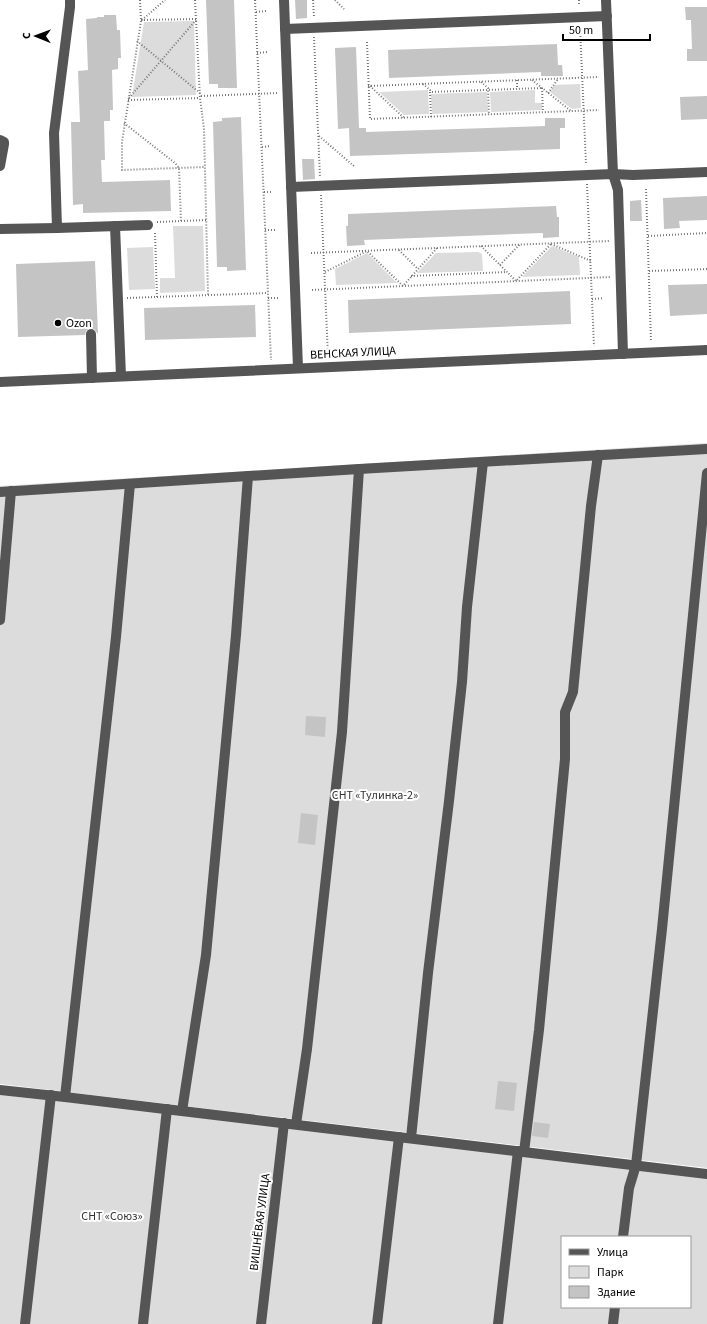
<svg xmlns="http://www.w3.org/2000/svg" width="707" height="1324" viewBox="0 0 707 1324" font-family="'Source Sans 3',sans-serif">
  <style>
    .green { fill: #dcdcdc; fill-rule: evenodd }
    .building { fill: #c4c4c4 }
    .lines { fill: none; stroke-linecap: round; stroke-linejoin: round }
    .path { stroke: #777; stroke-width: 2; stroke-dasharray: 1 2; stroke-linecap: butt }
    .minor { stroke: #555; stroke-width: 10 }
    .poi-dot { fill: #000; stroke: #fff; stroke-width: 1.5 }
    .labels { text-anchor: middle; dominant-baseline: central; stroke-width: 4; stroke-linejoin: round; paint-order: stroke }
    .poi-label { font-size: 12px; fill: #000; stroke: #fff; text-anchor: start }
    .street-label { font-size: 12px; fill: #000; stroke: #fff }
    .park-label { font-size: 12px; fill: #333; stroke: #fff }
  </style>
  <rect width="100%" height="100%" fill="#fff"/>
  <g class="green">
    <polygon points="194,21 196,95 132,97 144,22"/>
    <polygon points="580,84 581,108 572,109 550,92 554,85"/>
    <polygon points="428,90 429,114 404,115 379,92"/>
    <polygon points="535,90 535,103 542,103 542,110 491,112 490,92"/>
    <polygon points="487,92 488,112 432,114 431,94"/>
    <polygon points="173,226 203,226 205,291 160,293 160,278 175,278"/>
    <polygon points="552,246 579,257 580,275 522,277"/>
    <polygon points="153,247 155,289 129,290 127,248"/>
    <polygon points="478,252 482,254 483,271 417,273 436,253"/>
    <polygon points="367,253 397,283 336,285 335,269"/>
    <polygon points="707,443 707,1168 0,1084 0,486"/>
    <path d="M0,1094L707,1176V1324H0ZM562,1237H690V1307H562Z"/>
  </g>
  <g class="building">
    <polygon points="206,0 234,0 237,88 218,88 218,84 209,84"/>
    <polygon points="295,0 307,0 307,18 296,19"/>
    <polygon points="685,7 707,7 707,61 687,61 687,49 692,49 691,20 686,20"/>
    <polygon points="104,15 116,15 117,30 120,30 121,58 118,58 118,69 112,70 113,110 110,110 110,121 104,121 105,160 101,160 102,182 170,180 171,211 83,213 83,204 73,205 71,122 80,122 78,71 88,70 86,19 97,18 97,17 104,17"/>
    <polygon points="557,44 558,65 562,65 563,76 541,76 541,72 389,78 388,50"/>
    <polygon points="356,47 359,128 366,128 366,132 545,126 545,118 565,118 565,128 560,128 560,149 350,156 349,128 338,129 335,48"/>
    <polygon points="707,96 707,119 681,120 680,97"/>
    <polygon points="241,117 246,270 227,271 227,267 217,267 213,122 222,121 222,118"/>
    <polygon points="302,159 314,159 315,179 303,180"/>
    <polygon points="707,196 707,220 679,221 680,228 664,229 663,198"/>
    <polygon points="641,200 642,221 630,221 630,201"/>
    <polygon points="556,206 557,217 559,217 559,237 543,238 543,233 364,240 365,245 347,246 346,226 348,226 348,214"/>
    <polygon points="95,261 98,334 94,329 90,328 86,331 85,335 18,337 16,264"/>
    <polygon points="707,284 707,314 670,316 668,285"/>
    <polygon points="570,291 571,324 349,333 348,300"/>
    <polygon points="255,305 256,337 145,340 144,308"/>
    <polygon points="306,716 326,717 325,737 305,735"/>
    <polygon points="301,813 318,815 315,845 298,843"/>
    <polygon points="498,1081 517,1083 514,1111 495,1109"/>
    <polygon points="534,1122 550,1124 548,1138 532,1136"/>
  </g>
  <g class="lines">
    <g class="path">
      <polyline points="140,0 141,21 122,142 122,170 205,167"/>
      <polyline points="195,0 200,98 204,129 208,295"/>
      <polyline points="255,0 271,360"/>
      <polyline points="313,0 314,17"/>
      <polyline points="335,0 344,9"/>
      <polyline points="579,0 579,6"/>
      <polyline points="256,12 266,11"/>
      <polyline points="141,20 196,19"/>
      <polyline points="142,20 165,0"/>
      <polyline points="580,27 586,164"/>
      <polyline points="314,37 320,177"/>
      <polyline points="137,41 200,93"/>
      <polyline points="367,42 370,119 599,110"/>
      <polyline points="257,53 268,52"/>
      <polyline points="517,80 517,89"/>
      <polyline points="532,80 571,111"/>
      <polyline points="481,82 488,88 489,115"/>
      <polyline points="423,84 430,90 430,92"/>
      <polyline points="368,86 599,77"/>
      <polyline points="370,86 404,118"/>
      <polyline points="542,88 543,112"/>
      <polyline points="548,93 558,79"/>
      <polyline points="201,96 278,93"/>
      <polyline points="129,98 196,20"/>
      <polyline points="128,100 200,98"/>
      <polyline points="431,117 430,92 542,88"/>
      <polyline points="124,123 175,163 179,168 181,221"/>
      <polyline points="319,136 355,167"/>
      <polyline points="262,147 271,146"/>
      <polyline points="587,184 594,346"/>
      <polyline points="646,189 651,341"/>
      <polyline points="264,192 273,192"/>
      <polyline points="321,195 328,356"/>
      <polyline points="157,222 206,220"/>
      <polyline points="265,230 275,230"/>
      <polyline points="155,233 157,297"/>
      <polyline points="648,236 707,233"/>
      <polyline points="551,244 591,261"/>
      <polyline points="481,246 516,281 551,244"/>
      <polyline points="399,250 418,269"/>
      <polyline points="311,253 609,241"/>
      <polyline points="500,265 520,244"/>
      <polyline points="649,271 707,269"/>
      <polyline points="325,272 367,251 403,286 437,248"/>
      <polyline points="411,276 507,272"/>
      <polyline points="312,290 611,277"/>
      <polyline points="127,298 268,293"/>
      <polyline points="268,298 278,298"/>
      <polyline points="592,299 604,298"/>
    </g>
    <g class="minor">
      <polyline points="70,0 70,7 54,133 57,228 148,225"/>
      <polyline points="284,0 298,368"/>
      <polyline points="606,0 613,174 618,190 623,354"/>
      <polyline points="285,29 607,16"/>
      <polyline points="0,140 4,142 4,144 0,166"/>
      <polyline points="291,187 613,174 633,175 707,172"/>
      <polyline points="115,226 121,376"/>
      <polyline points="0,229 57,228"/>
      <polyline points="91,334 92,378"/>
      <polyline points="0,382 707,350"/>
      <polyline points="0,492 359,469 707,449"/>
      <polyline points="0,620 11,491"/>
      <polyline points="0,1090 65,1097 707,1174"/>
      <polyline points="65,1097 116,637 130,484"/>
      <polyline points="182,1111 206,955 236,635 248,476"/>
      <polyline points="296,1124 307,1049 342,732 359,469"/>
      <polyline points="411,1138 428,973 449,801 462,682 467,607 483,462"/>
      <polyline points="524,1152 539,1030 565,759 565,712 573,692 591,506 598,455"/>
      <polyline points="623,1237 629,1188 636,1165 662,929 707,473"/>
      <polyline points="25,1324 51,1095"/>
      <polyline points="143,1324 167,1109"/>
      <polyline points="261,1324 284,1123"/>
      <polyline points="377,1324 399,1137"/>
      <polyline points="498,1324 518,1151"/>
      <polyline points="613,1324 615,1307"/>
    </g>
  </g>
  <circle class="poi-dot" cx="58" cy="323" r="4"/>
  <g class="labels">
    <g class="poi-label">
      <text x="66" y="323">Ozon</text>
    </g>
    <g class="street-label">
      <text transform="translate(353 353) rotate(-3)">ВЕНСКАЯ УЛИЦА</text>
      <text transform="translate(260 1222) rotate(-83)">ВИШНЁВАЯ УЛИЦА</text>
    </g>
    <g class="park-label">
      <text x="375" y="795">СНТ «Тулинка-2»</text>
      <text x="112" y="1216">СНТ «Союз»</text>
    </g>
  </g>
  <rect x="561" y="1236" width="130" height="72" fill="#ffffff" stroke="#999999"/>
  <rect x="569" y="1249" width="20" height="6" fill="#555555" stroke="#999999"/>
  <text x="597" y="1256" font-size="12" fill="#000000">Улица</text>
  <rect x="569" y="1266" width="20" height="12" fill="#dcdcdc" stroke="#999999"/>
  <text x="597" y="1276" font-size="12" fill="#000000">Парк</text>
  <rect x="569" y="1286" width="20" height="12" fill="#c4c4c4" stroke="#999999"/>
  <text x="597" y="1296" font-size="12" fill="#000000">Здание</text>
  <g transform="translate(36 36) rotate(271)" stroke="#ffffff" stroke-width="3" paint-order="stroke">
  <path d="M0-3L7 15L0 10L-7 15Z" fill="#000000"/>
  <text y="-6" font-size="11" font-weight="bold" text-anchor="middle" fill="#000000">С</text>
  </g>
  <path d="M563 34v6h87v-6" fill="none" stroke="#000000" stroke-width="2"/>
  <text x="569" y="34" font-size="12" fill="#000000" stroke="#ffffff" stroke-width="3" paint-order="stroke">50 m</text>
</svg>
